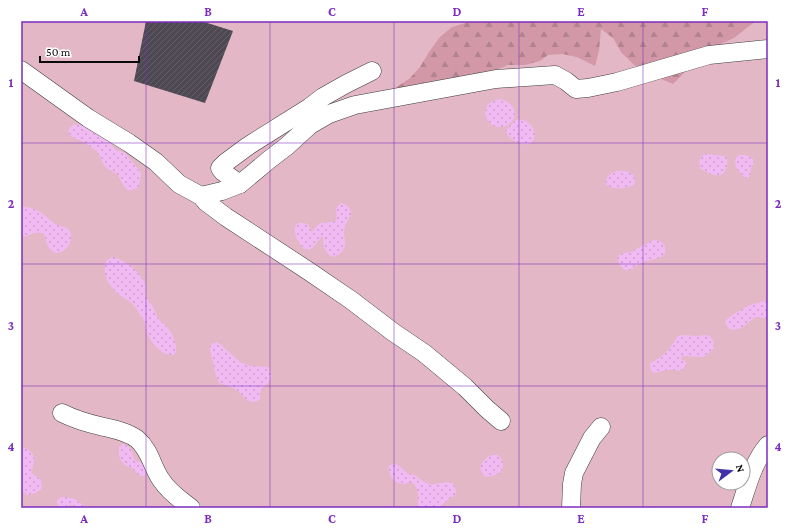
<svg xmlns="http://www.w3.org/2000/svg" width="789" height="529" viewBox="0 0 789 529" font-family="'Crimson Pro',serif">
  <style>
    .grass { fill: #e3b7c6; fill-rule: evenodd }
    .forest { fill: url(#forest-firs) }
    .sand { fill: url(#sand-dots) }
    .building { fill: url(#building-hatch) }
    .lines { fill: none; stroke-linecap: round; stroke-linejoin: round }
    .minor-casing { stroke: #3d3d3d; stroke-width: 19 }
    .minor { stroke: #fff; stroke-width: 18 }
    .grid { fill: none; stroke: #7b2cbf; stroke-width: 1; stroke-opacity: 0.55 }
    .neatline { fill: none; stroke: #7b2cbf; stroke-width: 1.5 }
    .grid-label { font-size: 13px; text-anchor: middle; font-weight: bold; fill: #7b2cbf }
  </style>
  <defs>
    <pattern id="forest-firs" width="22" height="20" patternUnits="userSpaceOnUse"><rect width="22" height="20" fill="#d298a8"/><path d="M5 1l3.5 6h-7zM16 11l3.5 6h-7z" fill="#b3828f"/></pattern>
    <pattern id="sand-dots" width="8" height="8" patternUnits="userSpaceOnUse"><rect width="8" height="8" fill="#f1baf3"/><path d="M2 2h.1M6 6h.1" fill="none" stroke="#cd9fcf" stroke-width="1.8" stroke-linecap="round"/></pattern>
    <pattern id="building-hatch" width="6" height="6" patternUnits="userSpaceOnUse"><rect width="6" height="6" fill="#4d4851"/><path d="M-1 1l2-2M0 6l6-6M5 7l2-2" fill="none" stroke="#625e65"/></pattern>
  </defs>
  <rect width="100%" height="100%" fill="#fce9fd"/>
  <path class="grass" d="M21,21H768V508H21ZM719,459H743V483H719Z"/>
  <polygon class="forest" points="472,21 759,21 753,23 734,38 723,43 689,68 673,84 643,71 633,64 621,52 613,38 601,29 599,51 595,66 577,57 562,54 548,55 540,61 525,65 508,65 493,71 394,89 410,78 420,67 429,52 440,37 452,27"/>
  <g class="sand">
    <path d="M500,99C509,100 519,111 513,120C495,143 468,105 500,99Z"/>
    <path d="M516,120C539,116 542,154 517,142C511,139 508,137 506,131L507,129Z"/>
    <path d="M79,124L83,126L101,137L109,142L116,150L125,153L140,171L141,175L139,186L136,189L132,190H128L124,186L117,174L108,169L104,165L97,151L82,141L70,136L68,131C70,126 73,125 79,124Z"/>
    <path d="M707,154L724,156L727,158C728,162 727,164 726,168C723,181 709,174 701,169C699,163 698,155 707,154Z"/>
    <path d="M739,155C744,155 753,155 754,162C754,165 752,165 751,168C750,171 751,176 748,178C747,178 746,178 745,178C739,172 730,162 739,155Z"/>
    <path d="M616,171C626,171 638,171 634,185C626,189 613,190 606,185C605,178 610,173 616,171Z"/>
    <path d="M342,203C346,205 350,207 351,212C351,217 346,222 345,226C342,234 347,242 344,248C342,253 338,255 334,257L329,255L324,248L323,238L322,236C318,240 314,249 308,250C298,251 284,213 309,225L311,232H312C322,218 322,225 335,221C340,213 331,209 342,203Z"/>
    <path d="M21,207C33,206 43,213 51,221C54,223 56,225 59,226C62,227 66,227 68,229C79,239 59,265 48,246C46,243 46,238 44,234C33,229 30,238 21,236Z"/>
    <path d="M654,240C661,239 667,245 665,253L661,257L641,263L630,270H625C620,266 617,262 618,256C623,252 628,253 633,251C640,247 646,243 654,240Z"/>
    <path d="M114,257C128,263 139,270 145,284C147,288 145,292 146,296C147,300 151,303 153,307C155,311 156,316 159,320C162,323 166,325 168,328C172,333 181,352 173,355C169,356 164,353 161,351C156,347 148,339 147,332C146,329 146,326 145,323C143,318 139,313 136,308C131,301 126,300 120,295C111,289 103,277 105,266C105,261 109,258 114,257Z"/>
    <path d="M764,301L768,302V317L765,318L755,317C748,323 738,334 728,328L725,322L728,318L747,306Z"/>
    <path d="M684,335L694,336L707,335L709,336L713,340L714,348L706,356L703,357L682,356L681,359L686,362V365C682,374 674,369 666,370C659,372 650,377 650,364L663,355L669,349L678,336Z"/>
    <path d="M216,342L220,344L240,362L250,366L268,367C276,379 268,382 261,390L260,392V399C249,408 244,394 235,389C231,386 224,385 219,383L216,376L210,350C210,346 211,343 216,342Z"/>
    <path d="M123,444C138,448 127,463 143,462C145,467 148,472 144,476H140C137,474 136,471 133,469C131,467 127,467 125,465C119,460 118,453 119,447Z"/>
    <path d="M21,447C35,450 37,460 31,472L32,474L37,477L41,480L42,488L36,493L27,495L21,489Z"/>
    <path d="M495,454C502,456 507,468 499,473C496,476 490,476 486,477C474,468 484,457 495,454Z"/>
    <path d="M394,464C401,465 402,469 407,473C410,475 413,474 416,476C420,479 424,482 429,484C440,486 456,474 456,494L445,502L439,508H417C419,499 419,492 414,484C410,482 409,483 405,484C395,485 390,476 388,468L390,465Z"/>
    <polygon points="63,497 75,499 87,508 77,508 75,506 70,505 65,507 60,507 57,503 57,500 60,498"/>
  </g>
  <polygon class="building" points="146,21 201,21 233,31 205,103 134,81"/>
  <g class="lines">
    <defs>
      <g id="minor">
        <polyline points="21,70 88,118 129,143 156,162 179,184 201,196 206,202 226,217 307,270 351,300 393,332 424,353 465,387 487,409 501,421"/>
        <polyline points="240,184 223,172 220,168 225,163 248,146 310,107 323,97 346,84 372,71"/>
        <polyline points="201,196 222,191 240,184 270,159 287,146 310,125 329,114 355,105 496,79 555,75 566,81 576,89 588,88 617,82 709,55 768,49"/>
        <path d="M62,413C74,419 87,423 100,426C112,429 126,431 137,439C151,451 152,468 162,481C169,492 181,500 191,508"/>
        <polyline points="571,508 572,484 574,473 592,438 601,427"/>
        <path d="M740,508C747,487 753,462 768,445"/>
      </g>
    </defs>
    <use href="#minor" class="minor-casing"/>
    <use href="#minor" class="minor"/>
  </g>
  <path class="grid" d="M146,21V508M270,21V508M394,21V508M519,21V508M643,21V508M21,143H768M21,264H768M21,386H768"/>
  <rect width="789" height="529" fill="none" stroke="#ffffff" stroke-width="44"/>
  <g transform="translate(731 471) rotate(74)"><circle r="19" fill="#ffffff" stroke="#9d9d9d"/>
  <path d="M0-3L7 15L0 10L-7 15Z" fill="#4132aa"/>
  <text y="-6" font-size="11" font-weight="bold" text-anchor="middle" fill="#0a0a0a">N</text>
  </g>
  <path d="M40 56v6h99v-6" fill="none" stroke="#0a0a0a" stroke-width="2"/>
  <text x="46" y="56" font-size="12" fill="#0a0a0a" stroke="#ffffff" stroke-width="3" paint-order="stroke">50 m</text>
  <rect x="22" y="22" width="745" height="485" class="neatline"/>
  <g class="grid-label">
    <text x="84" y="16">A</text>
    <text x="208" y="16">B</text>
    <text x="332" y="16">C</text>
    <text x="457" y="16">D</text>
    <text x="581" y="16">E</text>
    <text x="705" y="16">F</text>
    <text x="11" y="87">1</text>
    <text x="778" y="87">1</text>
    <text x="11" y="208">2</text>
    <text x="778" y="208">2</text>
    <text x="11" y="330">3</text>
    <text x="778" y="330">3</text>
    <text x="11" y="451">4</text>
    <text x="778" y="451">4</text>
    <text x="84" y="523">A</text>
    <text x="208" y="523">B</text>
    <text x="332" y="523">C</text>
    <text x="457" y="523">D</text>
    <text x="581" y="523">E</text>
    <text x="705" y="523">F</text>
  </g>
</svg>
